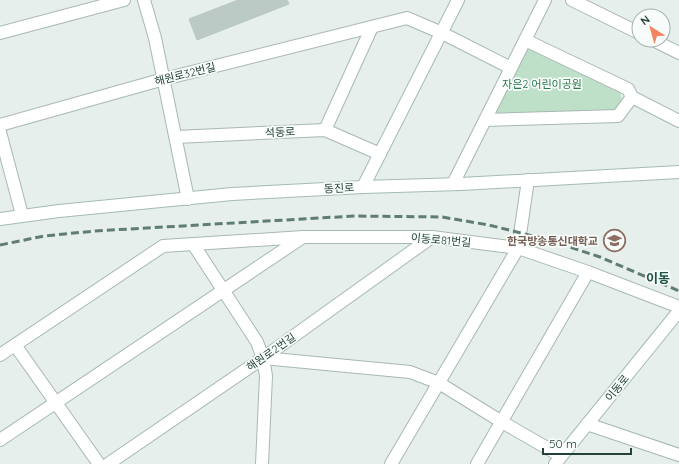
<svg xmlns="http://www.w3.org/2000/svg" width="679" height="464" viewBox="0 0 679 464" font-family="Quicksand,'Noto Sans KR',sans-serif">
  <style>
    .green { fill: #bfe0c8 }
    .building { fill: #bbcac4; stroke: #b8c9c2 }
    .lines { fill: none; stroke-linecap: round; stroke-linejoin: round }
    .street-casing { stroke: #a8b8b2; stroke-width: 14 }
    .secondary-casing { stroke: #a4bbb3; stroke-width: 14 }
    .street { stroke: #fff; stroke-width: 12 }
    .secondary { stroke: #fff; stroke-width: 12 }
    .rail { stroke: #5f7d75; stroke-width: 3; stroke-dasharray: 8 4; stroke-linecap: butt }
    .labels { text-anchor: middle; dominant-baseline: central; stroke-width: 3.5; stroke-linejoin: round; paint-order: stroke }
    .street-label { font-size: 11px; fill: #24423a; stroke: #f7fbf9 }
    .park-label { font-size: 11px; fill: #2d7a4b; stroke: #f7fbf9 }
    .education-label { font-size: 11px; font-weight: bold; fill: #785e54; stroke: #f7fbf9; text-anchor: end }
    .quarter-label { font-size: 13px; font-weight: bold; fill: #1f5548; stroke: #f7fbf9 }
  </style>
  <rect width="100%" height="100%" fill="#e6efeb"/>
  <polygon class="green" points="529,46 620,89 622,101 618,110 495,115"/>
  <polygon class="building" points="238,0 287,0 289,4 197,40 189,19"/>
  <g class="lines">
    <defs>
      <g id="street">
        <polyline points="144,0 155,38 188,199"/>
        <polyline points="572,0 639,33"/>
        <polyline points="0,33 124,0"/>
        <polyline points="525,40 628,89 632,97 679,121"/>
        <polyline points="653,40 679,53"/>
        <polyline points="485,120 618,116 632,97"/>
        <polyline points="0,125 164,79 407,18 442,33 511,68"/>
        <polyline points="325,130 372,27"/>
        <polyline points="0,132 22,215"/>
        <polyline points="176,137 325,130 380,154"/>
        <polyline points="453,184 545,0"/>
        <polyline points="193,244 257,342 263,358 266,376 262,464"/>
        <polyline points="15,345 99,464"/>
        <polyline points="0,355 163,246 303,237 432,237 518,248 588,272 679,307"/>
        <polyline points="263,358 410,372 439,383 502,422 561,456"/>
        <polyline points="587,424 679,455"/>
        <polyline points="0,440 303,237"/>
        <polyline points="108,464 263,358 432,237"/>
        <polyline points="391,464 518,248 528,180"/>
        <polyline points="477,464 588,272"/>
      </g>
      <g id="secondary">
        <polyline points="363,187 458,0"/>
        <polyline points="0,219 59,211 232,194 363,187 461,184 679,172"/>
        <polyline points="555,464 679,311"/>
      </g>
    </defs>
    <use href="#street" class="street-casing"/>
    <use href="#secondary" class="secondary-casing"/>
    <use href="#street" class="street"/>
    <use href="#secondary" class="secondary"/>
    <polyline class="rail" points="0,245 44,236 95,231 354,216 442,217 489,225 545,239 600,257 679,291"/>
  </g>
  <defs>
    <symbol id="university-ring" viewBox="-11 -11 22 22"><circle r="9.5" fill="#f7fbf9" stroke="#8d6e63" stroke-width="1.5"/><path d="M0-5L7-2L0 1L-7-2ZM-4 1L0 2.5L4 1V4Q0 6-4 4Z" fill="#8d6e63"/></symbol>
  </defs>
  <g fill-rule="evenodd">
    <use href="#university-ring" x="602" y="228" width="25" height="25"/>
  </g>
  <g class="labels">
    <g class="street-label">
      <text transform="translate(185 74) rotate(-14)">해원로32번길</text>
      <text transform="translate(280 132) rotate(-3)">석동로</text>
      <text transform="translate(339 188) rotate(-3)">동진로</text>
      <text transform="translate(441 240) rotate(5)">이동로81번길</text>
      <text transform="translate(271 352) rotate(-35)">해원로2번길</text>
      <text transform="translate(617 388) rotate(-51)">이동로</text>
    </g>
    <g class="park-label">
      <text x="542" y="84">자은2 어린이공원</text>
    </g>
    <g class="education-label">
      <text x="598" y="241">한국방송통신대학교</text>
    </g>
    <g class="quarter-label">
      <text x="658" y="278">이동</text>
    </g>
  </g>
  <g transform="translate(651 28) rotate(323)"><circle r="19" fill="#f7fbf9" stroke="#a3b1ad"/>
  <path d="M0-3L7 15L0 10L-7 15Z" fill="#f4845f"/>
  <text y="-6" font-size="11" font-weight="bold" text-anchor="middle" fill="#24423a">N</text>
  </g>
  <path d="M543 448v6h88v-6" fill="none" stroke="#24423a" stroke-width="2"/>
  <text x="549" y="448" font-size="12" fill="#24423a" stroke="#f7fbf9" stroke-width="3" paint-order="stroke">50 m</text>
</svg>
